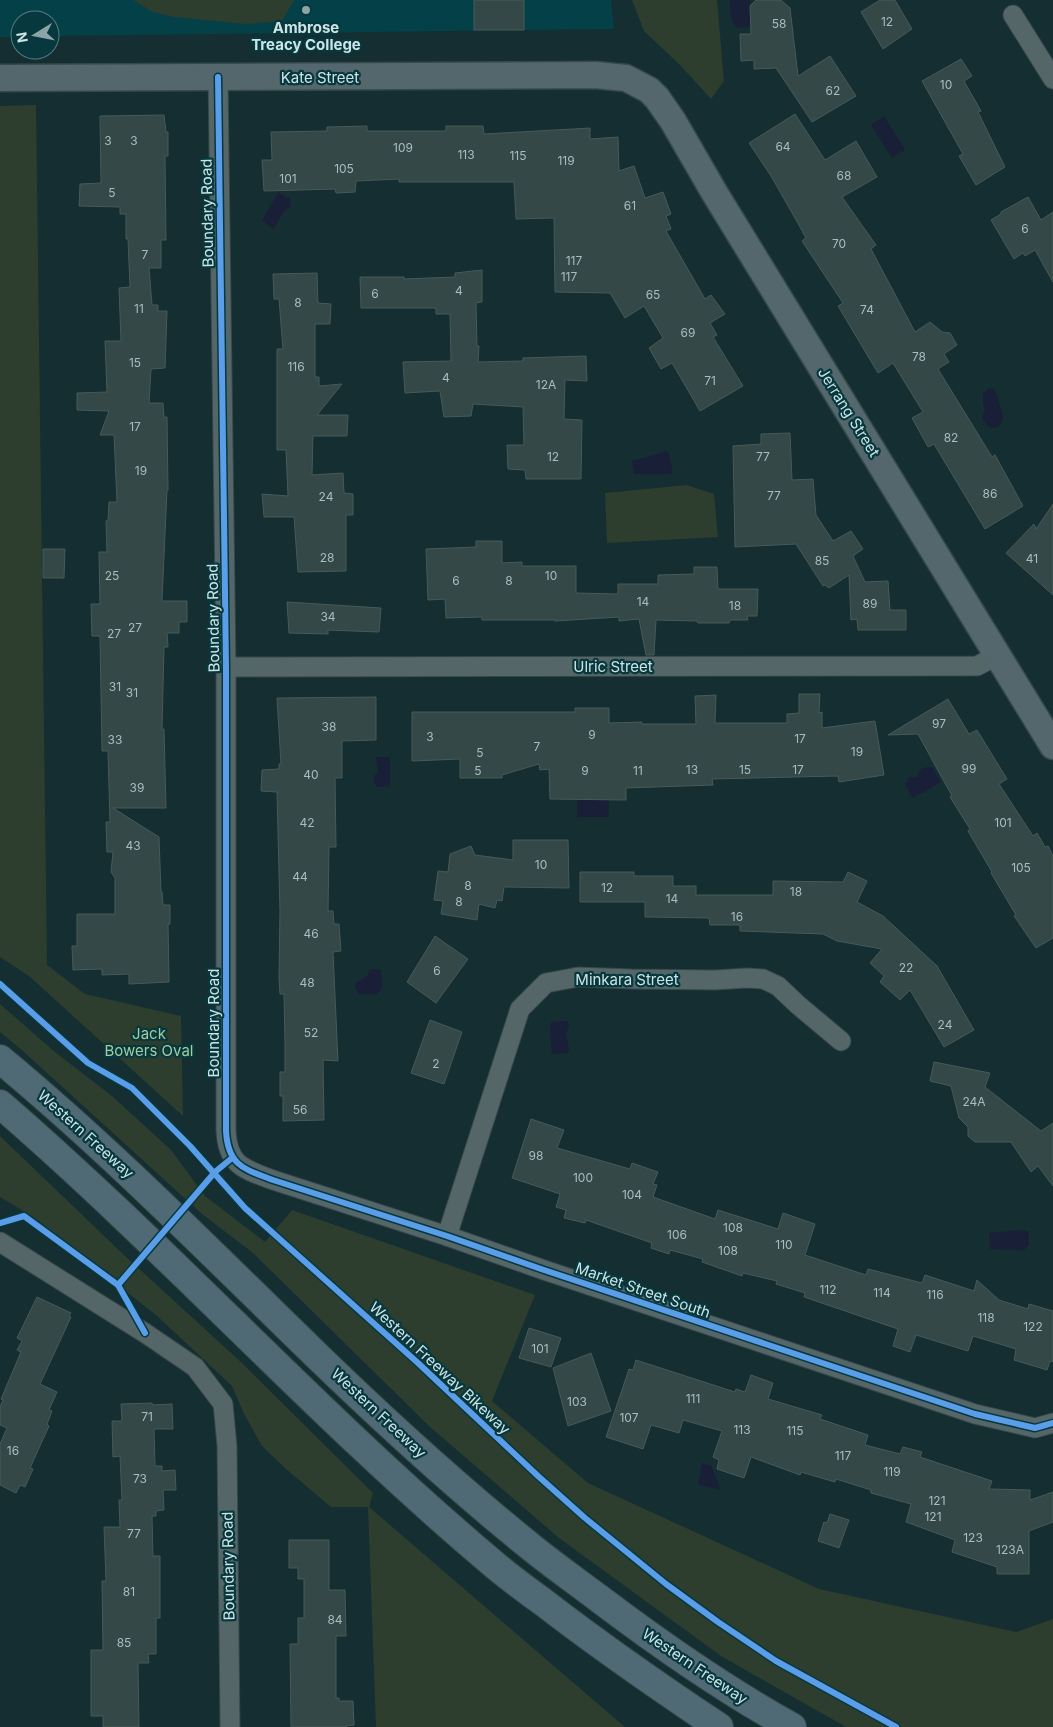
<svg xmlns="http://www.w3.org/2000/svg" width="1053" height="1727" viewBox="0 0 1053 1727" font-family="Inter,sans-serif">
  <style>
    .built { fill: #044047 }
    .green { fill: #2d3e2f }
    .water { fill: #191f36 }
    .building { fill: #344847; stroke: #475a59 }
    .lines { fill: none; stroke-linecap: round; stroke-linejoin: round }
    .street-casing { stroke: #35484a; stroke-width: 21 }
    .secondary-casing { stroke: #35484a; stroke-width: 29 }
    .highway-casing { stroke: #35484a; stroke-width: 30 }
    .street { stroke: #556668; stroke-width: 19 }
    .secondary { stroke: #53676c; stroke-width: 26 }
    .highway { stroke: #4f6a74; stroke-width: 28 }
    .cycleway-casing { stroke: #07383e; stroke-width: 9 }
    .cycleway { stroke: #5a9eea; stroke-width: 6 }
    .poi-dot { fill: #8ca4a7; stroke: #07383e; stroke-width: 2 }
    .labels { text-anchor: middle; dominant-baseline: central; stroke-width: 4.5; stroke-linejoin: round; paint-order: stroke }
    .number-label { font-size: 12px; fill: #a7bdbf }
    .poi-label { font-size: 15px; font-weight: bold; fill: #cde4e7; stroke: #07383e }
    .street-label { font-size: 15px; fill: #cde4e7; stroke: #07383e }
    .park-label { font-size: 15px; fill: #a3cc9f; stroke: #07383e }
  </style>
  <rect width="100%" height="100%" fill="#142e31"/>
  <polygon class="built" points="0,0 611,0 614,29 50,36 50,20 20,20 20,37 0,37"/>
  <g class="green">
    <polygon points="133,0 294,0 282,21 246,24 174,17 153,12"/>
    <polygon points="632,0 717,0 724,81 711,99 680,65 644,31"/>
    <polygon points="36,105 47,965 85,994 181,1016 183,1116 29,976 0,957 0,106"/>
    <polygon points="687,485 714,494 718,537 607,543 605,493"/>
    <polygon points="0,1004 55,1052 112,1096 171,1150 205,1196 265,1242 292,1210 535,1295 492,1401 588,1483 819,1589 1016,1632 1053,1619 1053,1727 846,1727 721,1656 559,1538 429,1426 253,1253 202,1214 24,1052 0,1032"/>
    <polygon points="0,1136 124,1255 242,1363 373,1493 369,1507 625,1727 376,1727 368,1507 331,1507 286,1469 262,1446 244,1414 232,1386 156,1315 20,1209 0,1197"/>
  </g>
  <g class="water">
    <path d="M730,0H750L751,26L737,28C730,21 730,9 730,0Z"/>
    <polygon points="884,116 905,150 892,158 871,125"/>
    <polygon points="278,193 291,199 290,208 285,210 273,229 262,220"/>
    <path d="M993,388C996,392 1002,411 1003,417C1003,421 1000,425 997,428L989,427L982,419L985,409L983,404V393L988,389Z"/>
    <polygon points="668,451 672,467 671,474 634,474 632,461"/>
    <polygon points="376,757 390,757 390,786 377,787 374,783 374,776 378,772"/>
    <polygon points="928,767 932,767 941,782 913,798 905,785 910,777 916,778 921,769"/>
    <polygon points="577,800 609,800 608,817 577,817"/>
    <path d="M374,969L380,970C384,978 383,988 377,994H358L355,987L357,982L367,976L370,970Z"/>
    <polygon points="567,1021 570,1025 566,1033 569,1050 567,1053 552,1054 550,1025 552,1022"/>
    <polygon points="1025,1230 1029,1233 1029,1245 1024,1250 990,1249 989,1233"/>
    <polygon points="702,1463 711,1466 721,1490 698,1484"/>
  </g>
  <g class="building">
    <rect x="474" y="0" width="50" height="30"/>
    <polygon points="756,0 781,0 790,8 798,76 830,56 856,96 812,122 776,68 754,69 754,60 741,61 740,34 751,34 750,6"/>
    <polygon points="880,0 895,0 912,29 883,49 861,12"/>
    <polygon points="961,59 972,76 964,81 981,111 978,112 1005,167 976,185 959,156 963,154 922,81"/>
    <polygon points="795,114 825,160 856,141 877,177 842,197 876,245 871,249 915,332 930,322 942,332 950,333 957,345 944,354 949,362 938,369 992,457 995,455 1023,506 985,529 934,444 928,447 912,418 923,412 893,363 878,373 838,306 843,303 802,241 806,238 795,218 771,176 749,143"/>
    <polygon points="164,115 166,132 168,132 168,156 165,156 166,240 161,240 161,268 149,268 152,305 158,305 158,311 167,311 165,368 151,369 149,403 163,403 164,417 167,417 168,490 167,490 162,601 187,601 187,622 179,622 179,633 167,633 168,647 164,647 162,729 164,729 166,808 113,808 159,837 161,892 162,892 163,905 170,905 170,924 168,924 169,982 129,984 129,974 102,975 102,969 73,970 72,946 77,946 77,914 115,914 115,878 111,872 113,852 107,852 106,822 110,822 108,751 102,751 100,636 92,636 91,604 100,604 99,552 107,552 106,521 108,520 109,502 117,502 114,435 100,435 109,411 77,410 77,393 107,392 105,341 121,341 119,288 130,287 128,239 126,239 126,214 120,214 120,207 79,206 80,184 101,183 100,116"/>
    <polygon points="367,126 367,131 446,131 446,126 483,126 484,134 590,128 590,139 618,137 619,171 634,166 645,198 663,192 671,214 666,216 671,229 666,231 705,299 711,295 725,314 710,323 717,335 713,337 743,386 700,411 672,363 661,369 649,348 663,338 644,306 625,318 610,293 555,292 554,218 516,219 514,182 399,182 399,179 356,181 355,192 336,193 335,189 264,191 262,160 272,160 271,132 327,131 327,127"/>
    <polygon points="1028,197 1041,220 1053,212 1053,282 1035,250 1025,256 1023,253 1014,259 991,220 1001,214 1001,212"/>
    <polygon points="482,270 482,302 476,303 477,346 479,346 478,362 523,361 523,358 586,356 587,381 565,380 564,419 582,420 581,479 526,479 525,470 508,469 507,445 524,445 523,407 473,404 471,416 444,417 440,391 405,393 403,362 451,361 450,314 436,314 436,308 361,308 360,277 404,277 404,279 455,277 455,273"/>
    <polygon points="317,273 318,303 331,304 330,324 315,324 315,377 319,377 319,386 342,384 317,415 348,415 347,436 313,436 312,475 343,473 344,493 353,494 353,515 346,515 346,571 298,572 294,517 264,517 262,494 288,496 286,450 277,450 277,349 283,349 279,299 274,299 273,274"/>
    <polygon points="790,433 792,480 813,479 816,515 833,541 851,531 863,549 853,556 865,582 888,581 890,610 906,610 906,630 858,630 857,619 851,620 849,575 829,588 825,585 823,586 796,544 735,547 733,446 761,444 761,434"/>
    <polygon points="1053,504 1053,595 1006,553 1034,524 1036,529"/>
    <polygon points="476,541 502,541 502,563 522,562 522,566 576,566 576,593 618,594 618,584 658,584 658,575 694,574 694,567 717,567 718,589 758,589 757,616 747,616 748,620 730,620 729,623 698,623 697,621 656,620 654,655 646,655 639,619 619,621 619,617 555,621 555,620 482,620 482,617 446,618 445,599 428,600 426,549 476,547"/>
    <polygon points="43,549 65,549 64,578 43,578"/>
    <polygon points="287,602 381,608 379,632 328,630 328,634 289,633"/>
    <polygon points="799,694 820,694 819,713 822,712 822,728 875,721 884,775 839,782 838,776 712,779 713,785 626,788 626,800 550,799 549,769 540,770 539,764 502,775 502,778 460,778 460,759 412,761 412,712 575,712 575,708 609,708 609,723 642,722 641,724 696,724 695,696 716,695 715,723 787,723 787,714 799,713"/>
    <polygon points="376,697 376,740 342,741 342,778 335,778 336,847 329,847 328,911 333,911 334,924 339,924 341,951 333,952 338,1061 323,1060 324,1120 283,1121 283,1096 280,1096 280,1072 285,1072 285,1045 284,994 280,994 279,977 280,911 277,792 261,791 262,770 279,769 279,764 281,764 277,698"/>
    <polygon points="948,699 969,734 977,730 1007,779 999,784 1033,836 1037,833 1045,847 1048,846 1053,856 1053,938 1036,948 1014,916 1016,915 991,873 992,872 968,831 970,829 950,797 952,796 918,734 888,735"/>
    <polygon points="513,840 568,840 569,888 504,887 502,901 497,900 495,908 479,904 477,920 441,914 443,901 434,900 438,871 448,872 450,854 471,846 475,855 513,860"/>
    <polygon points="580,872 634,872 634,876 673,876 673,886 696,886 696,895 773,895 773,881 843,882 848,872 867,881 857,902 883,916 937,966 974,1030 944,1047 910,990 900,1000 880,982 884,976 870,963 882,949 837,941 823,934 740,931 740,925 710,925 709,918 645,917 645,902 580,902"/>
    <polygon points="435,936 468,959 436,1003 407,982"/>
    <polygon points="430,1020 462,1032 444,1084 411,1073"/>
    <polygon points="934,1062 990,1073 985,1087 1041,1131 1053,1123 1053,1186 1038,1166 1031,1172 1011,1142 975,1142 968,1136 968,1127 959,1118 951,1086 930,1081"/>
    <polygon points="531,1119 564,1130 557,1148 630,1169 632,1163 658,1172 653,1184 657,1185 653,1197 715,1219 718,1210 778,1229 783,1213 815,1224 805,1255 866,1275 868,1269 922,1283 925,1275 974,1291 977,1280 999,1300 1028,1309 1029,1304 1053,1311 1053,1362 1050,1361 1047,1370 1014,1360 1016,1349 973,1336 968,1351 916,1335 910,1352 893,1346 898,1329 804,1297 805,1293 776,1284 777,1281 743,1273 742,1276 702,1262 703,1259 670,1250 669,1254 651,1248 652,1243 586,1220 585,1223 564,1218 566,1210 556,1207 560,1194 512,1178"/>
    <polygon points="37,1297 71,1313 69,1316 71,1317 40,1384 57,1392 49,1410 52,1411 47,1424 49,1426 30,1468 33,1469 25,1487 20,1485 16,1493 0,1485 0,1444 7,1428 0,1425 0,1407 3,1400 1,1399 21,1352 17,1350 22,1341 17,1338"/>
    <polygon points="529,1328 561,1338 551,1367 519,1358"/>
    <polygon points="591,1353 611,1411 568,1426 553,1368"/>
    <polygon points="636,1360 735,1392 736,1389 745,1392 751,1375 773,1383 768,1399 822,1415 820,1419 868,1435 865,1445 900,1454 903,1447 922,1452 920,1457 992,1481 989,1489 1030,1490 1030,1500 1053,1492 1053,1522 1029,1531 1029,1574 997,1574 997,1567 952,1552 955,1540 906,1522 911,1504 871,1493 871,1490 836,1479 835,1482 801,1472 800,1475 751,1457 744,1478 717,1469 719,1460 713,1457 722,1431 683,1420 679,1433 651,1425 643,1449 606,1437 629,1369 633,1370"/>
    <polygon points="152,1403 153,1405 172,1404 173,1429 154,1429 155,1466 162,1466 162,1471 175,1470 176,1490 163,1490 164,1510 156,1511 156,1516 152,1516 153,1556 160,1556 160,1618 156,1618 156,1654 148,1654 149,1663 138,1663 139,1727 103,1727 103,1716 91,1716 91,1650 103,1650 102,1581 106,1581 104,1527 120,1527 119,1500 122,1500 120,1456 113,1457 112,1421 122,1421 121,1404"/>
    <polygon points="830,1514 849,1520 839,1548 818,1541 824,1522 827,1523"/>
    <polygon points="289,1540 329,1540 329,1590 345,1590 346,1636 336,1636 336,1698 339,1698 339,1701 353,1701 354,1725 346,1726 346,1727 291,1727 290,1644 298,1644 298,1618 304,1618 304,1579 298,1579 298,1568 289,1568"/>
  </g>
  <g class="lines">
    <defs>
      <g id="street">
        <polyline points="1013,15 1053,79"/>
        <path d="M218,77L226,667V1131C228,1166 244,1169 273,1180L447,1236L544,1270L975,1414L1035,1428L1053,1423"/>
        <polyline points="226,667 977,666 998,655"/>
        <polyline points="447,1236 520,1009 546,983 578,977 632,979 715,980 747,978 763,979 778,986 798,1005 841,1041"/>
        <polyline points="0,1242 145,1333 195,1367 223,1404 227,1446 230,1727"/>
      </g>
      <polyline id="secondary" points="0,78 595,75 626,78 649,90 657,98 673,121 714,192 1053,746"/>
      <g id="highway">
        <path d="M0,1059C110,1150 210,1252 312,1351C381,1418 452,1483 526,1543C550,1563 576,1581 601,1600C662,1646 725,1690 792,1727"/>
        <path d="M0,1104C169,1250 319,1417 490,1561C507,1576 525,1589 543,1602C600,1646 659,1687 719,1727"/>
      </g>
    </defs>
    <use href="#street" class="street-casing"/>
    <use href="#secondary" class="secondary-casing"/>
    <use href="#highway" class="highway-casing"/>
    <use href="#street" class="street"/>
    <use href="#secondary" class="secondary"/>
    <use href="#highway" class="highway"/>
    <defs>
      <g id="cycleway">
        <path d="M218,77L226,667V1131C228,1166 244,1169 273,1180L447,1236L544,1270L975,1414L1035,1428L1053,1423"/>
        <polyline points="0,984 88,1063 132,1088 190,1146 245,1208 418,1363 538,1476 585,1518 666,1584 718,1622 776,1661 896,1727"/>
        <polyline points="0,1223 24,1216 118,1285"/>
        <polyline points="145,1333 118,1285 215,1172 232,1158"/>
      </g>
    </defs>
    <use href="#cycleway" class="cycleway-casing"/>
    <use href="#cycleway" class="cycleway"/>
  </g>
  <circle class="poi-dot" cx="306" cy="10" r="5"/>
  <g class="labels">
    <g class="number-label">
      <text x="887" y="21">12</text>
      <text x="779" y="23">58</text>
      <text x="946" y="84">10</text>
      <text x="833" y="90">62</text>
      <text x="108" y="140">3</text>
      <text x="134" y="140">3</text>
      <text x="783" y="146">64</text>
      <text x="403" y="147">109</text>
      <text x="466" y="154">113</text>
      <text x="518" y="155">115</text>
      <text x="566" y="160">119</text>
      <text x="344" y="168">105</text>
      <text x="844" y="175">68</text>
      <text x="288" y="178">101</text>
      <text x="112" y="192">5</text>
      <text x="630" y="205">61</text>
      <text x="1025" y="228">6</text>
      <text x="839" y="243">70</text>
      <text x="145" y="254">7</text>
      <text x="574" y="260">117</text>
      <text x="569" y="276">117</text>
      <text x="459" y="290">4</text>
      <text x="375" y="293">6</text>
      <text x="653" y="294">65</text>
      <text x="298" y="302">8</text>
      <text x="139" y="308">11</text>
      <text x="867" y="309">74</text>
      <text x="688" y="332">69</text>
      <text x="919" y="356">78</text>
      <text x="135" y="362">15</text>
      <text x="296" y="366">116</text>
      <text x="446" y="377">4</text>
      <text x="710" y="380">71</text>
      <text x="546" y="384">12A</text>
      <text x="135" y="426">17</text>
      <text x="951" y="437">82</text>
      <text x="553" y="456">12</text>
      <text x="763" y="456">77</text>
      <text x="141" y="470">19</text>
      <text x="990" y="493">86</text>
      <text x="774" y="495">77</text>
      <text x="326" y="496">24</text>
      <text x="327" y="557">28</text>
      <text x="1032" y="558">41</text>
      <text x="822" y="560">85</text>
      <text x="112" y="575">25</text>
      <text x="551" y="575">10</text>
      <text x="456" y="580">6</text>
      <text x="509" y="580">8</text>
      <text x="643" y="601">14</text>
      <text x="870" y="603">89</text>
      <text x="735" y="605">18</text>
      <text x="328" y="616">34</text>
      <text x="135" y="627">27</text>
      <text x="114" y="633">27</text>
      <text x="115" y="686">31</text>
      <text x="132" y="692">31</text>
      <text x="939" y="723">97</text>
      <text x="329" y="726">38</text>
      <text x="592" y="734">9</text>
      <text x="430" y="736">3</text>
      <text x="800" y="738">17</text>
      <text x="115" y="739">33</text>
      <text x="537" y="746">7</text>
      <text x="857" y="751">19</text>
      <text x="480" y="752">5</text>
      <text x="969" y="768">99</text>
      <text x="692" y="769">13</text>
      <text x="745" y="769">15</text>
      <text x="798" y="769">17</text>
      <text x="478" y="770">5</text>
      <text x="585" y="770">9</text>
      <text x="638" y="770">11</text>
      <text x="311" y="774">40</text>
      <text x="137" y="787">39</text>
      <text x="307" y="822">42</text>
      <text x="1003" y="822">101</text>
      <text x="133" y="845">43</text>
      <text x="541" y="864">10</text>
      <text x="1021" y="867">105</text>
      <text x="300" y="876">44</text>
      <text x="468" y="885">8</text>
      <text x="607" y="887">12</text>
      <text x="796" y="891">18</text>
      <text x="672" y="898">14</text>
      <text x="459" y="901">8</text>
      <text x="737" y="916">16</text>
      <text x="311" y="933">46</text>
      <text x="906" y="967">22</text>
      <text x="437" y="970">6</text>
      <text x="307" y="982">48</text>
      <text x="945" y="1024">24</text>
      <text x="311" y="1032">52</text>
      <text x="436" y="1063">2</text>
      <text x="974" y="1101">24A</text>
      <text x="300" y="1109">56</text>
      <text x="536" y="1155">98</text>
      <text x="583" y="1177">100</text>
      <text x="632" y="1194">104</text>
      <text x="733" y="1227">108</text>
      <text x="677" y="1234">106</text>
      <text x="784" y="1244">110</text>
      <text x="728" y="1250">108</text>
      <text x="828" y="1289">112</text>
      <text x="882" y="1292">114</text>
      <text x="935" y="1294">116</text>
      <text x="986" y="1317">118</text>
      <text x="1033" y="1326">122</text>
      <text x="540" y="1348">101</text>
      <text x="693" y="1398">111</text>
      <text x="577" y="1401">103</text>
      <text x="147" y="1416">71</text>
      <text x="629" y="1417">107</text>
      <text x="742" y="1429">113</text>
      <text x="795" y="1430">115</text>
      <text x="13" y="1450">16</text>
      <text x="843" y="1455">117</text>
      <text x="892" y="1471">119</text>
      <text x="140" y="1478">73</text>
      <text x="937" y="1500">121</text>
      <text x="933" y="1516">121</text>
      <text x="134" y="1533">77</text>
      <text x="973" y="1537">123</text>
      <text x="1010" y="1549">123A</text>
      <text x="129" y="1591">81</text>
      <text x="335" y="1619">84</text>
      <text x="124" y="1642">85</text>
    </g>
    <g class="poi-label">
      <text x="306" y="27">Ambrose<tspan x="306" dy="17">Treacy College</tspan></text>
    </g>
    <g class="street-label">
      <text x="320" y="77">Kate Street</text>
      <text transform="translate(207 213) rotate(-91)">Boundary Road</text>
      <text transform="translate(849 412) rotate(58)">Jerrang Street</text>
      <text transform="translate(213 618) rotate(-91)">Boundary Road</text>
      <text x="613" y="666">Ulric Street</text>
      <text x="627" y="979">Minkara Street</text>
      <text transform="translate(213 1023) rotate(-90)">Boundary Road</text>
      <text transform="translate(86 1134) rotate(42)">Western Freeway</text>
      <text transform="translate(643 1290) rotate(19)">Market Street South</text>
      <text transform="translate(440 1368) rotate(43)">Western Freeway Bikeway</text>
      <text transform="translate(379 1413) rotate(43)">Western Freeway</text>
      <text transform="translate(228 1566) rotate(-91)">Boundary Road</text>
      <text transform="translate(695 1666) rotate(34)">Western Freeway</text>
    </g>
    <g class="park-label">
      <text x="149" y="1033">Jack<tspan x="149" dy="17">Bowers Oval</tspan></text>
    </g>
  </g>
  <g transform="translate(35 35) rotate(260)"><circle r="24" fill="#07383e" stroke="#567d82"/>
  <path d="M0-4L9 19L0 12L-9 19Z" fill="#8ca4a7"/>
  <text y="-8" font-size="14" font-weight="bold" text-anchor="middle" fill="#cde4e7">N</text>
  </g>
</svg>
